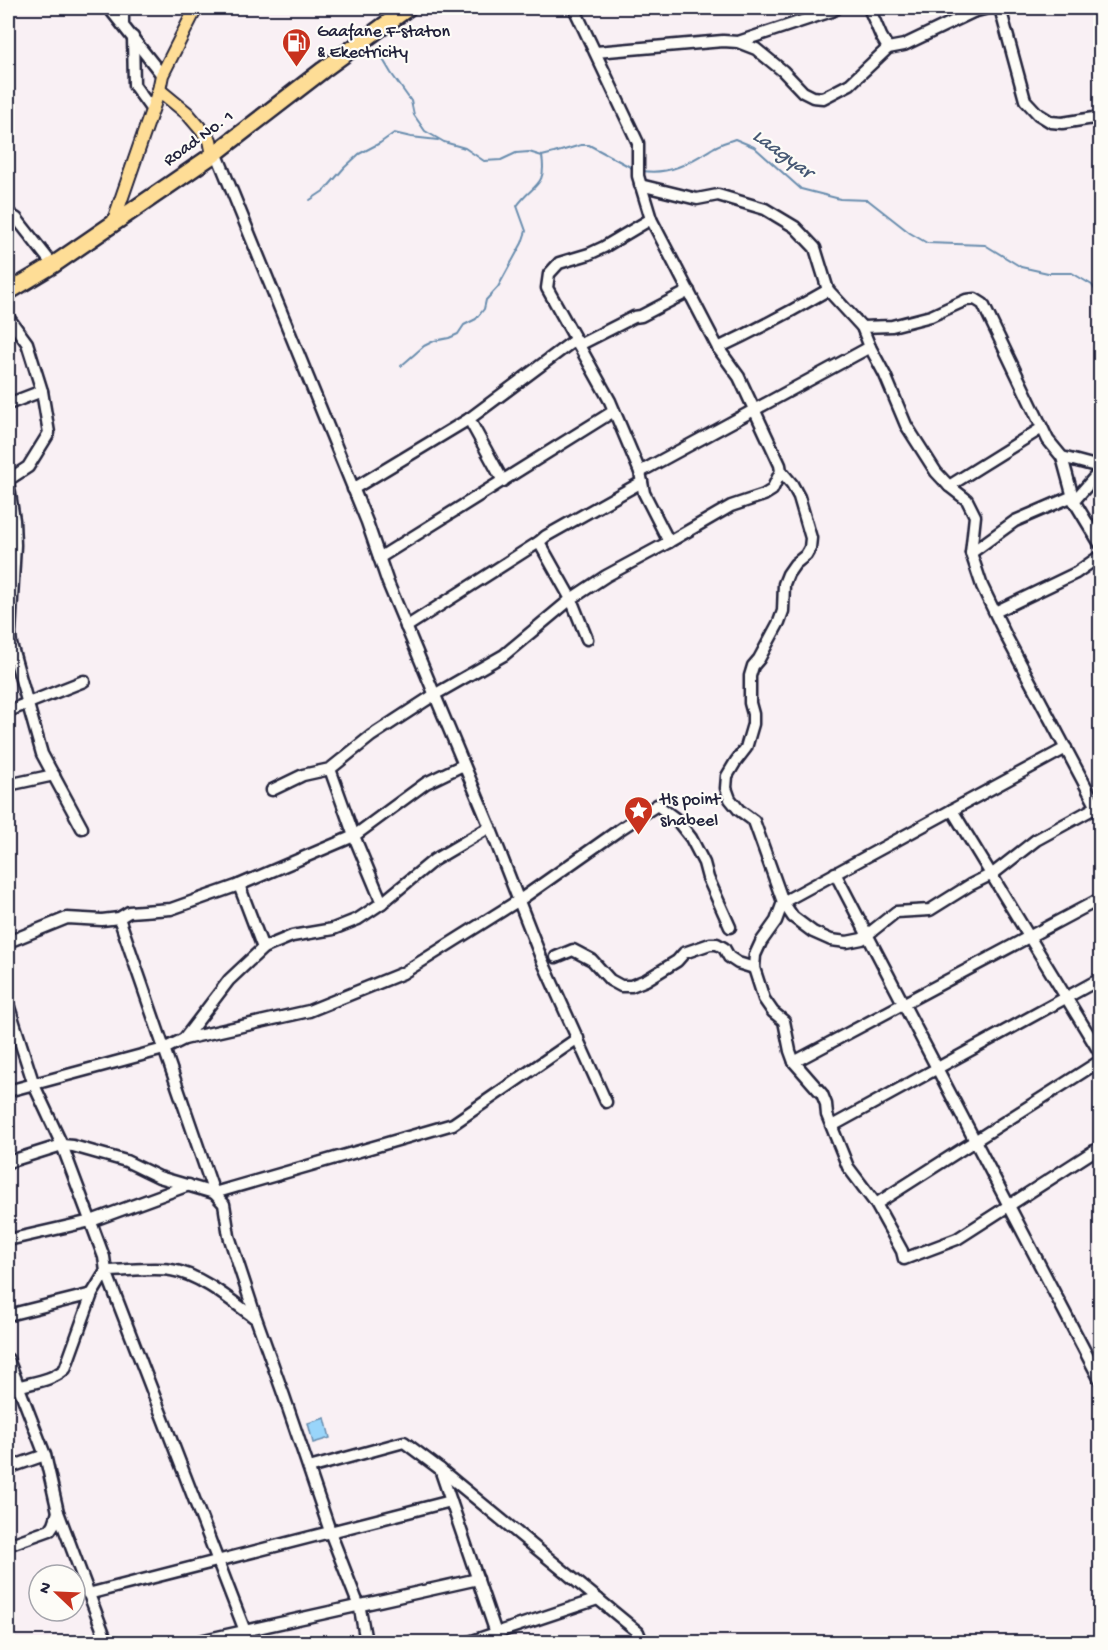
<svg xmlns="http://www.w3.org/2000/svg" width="1108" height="1650" viewBox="0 0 1108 1650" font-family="'Gochi Hand',sans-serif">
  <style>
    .water { fill: #99d5fa; stroke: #698dae; stroke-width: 1.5 }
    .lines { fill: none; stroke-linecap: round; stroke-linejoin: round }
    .stream { stroke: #698dae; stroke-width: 2 }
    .minor-casing { stroke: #22223b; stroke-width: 15 }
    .major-casing { stroke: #22223b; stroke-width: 16 }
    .highway-casing { stroke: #22223b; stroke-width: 20 }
    .minor { stroke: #fdfcf7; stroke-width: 10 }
    .major { stroke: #fedd96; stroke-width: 12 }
    .highway { stroke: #fedd96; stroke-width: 15 }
    .labels { text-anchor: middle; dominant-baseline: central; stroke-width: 4.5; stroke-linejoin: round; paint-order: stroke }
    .poi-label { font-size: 18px; fill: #22223b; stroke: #fdfcf7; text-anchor: start }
    .street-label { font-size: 18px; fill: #22223b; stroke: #fdfcf7 }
    .water-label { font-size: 20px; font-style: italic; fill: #465874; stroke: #fdfcf7 }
  </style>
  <rect width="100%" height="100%" fill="#f9f0f4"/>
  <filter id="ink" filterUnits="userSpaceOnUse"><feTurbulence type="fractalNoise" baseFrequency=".0167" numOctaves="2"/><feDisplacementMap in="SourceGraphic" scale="12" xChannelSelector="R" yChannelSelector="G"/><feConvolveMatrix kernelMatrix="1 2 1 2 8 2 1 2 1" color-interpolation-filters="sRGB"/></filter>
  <g filter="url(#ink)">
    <polygon class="water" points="325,1418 330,1438 313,1443 308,1423"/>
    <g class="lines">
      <g class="stream">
        <polyline points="378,51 391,73 411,101 414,115 425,131 444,142 465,148 484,161 501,160 516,153 529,152 542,156 554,153 581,145 589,145 634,169"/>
        <path d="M643,171C671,175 690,162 713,148C719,144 727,142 735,139L754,147L801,189L840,199L868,200L910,233L927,243L985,245L1021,267L1048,273H1072L1092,285L1100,298"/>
        <polyline points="310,200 325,190 344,168 359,154 380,143 394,133 411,137 438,140"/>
        <path d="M401,366L424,346L434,341L449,338L458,334L464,325L476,319L484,309L486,300L498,287L522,243L526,231L517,206C533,183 547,188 542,156"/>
      </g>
      <defs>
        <g id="minor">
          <polyline points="109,8 162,75"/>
          <polyline points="123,8 123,24"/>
          <polyline points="869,8 881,36 888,48"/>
          <polyline points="1000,8 1025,100 1038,114 1051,122 1062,123 1100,117"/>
          <polyline points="133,37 134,85 152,110"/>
          <polyline points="738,42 832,11 837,8"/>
          <polyline points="596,52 723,41 738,42 756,49 783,71 803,92 813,97 823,98 850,84 888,48 904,45 973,12 988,8"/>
          <polyline points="216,152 367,522 388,583 490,827 542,960 606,1102"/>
          <polyline points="640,185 697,199 718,195 765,209 795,227 815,248 828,290 862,327 870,347 885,375 906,425 936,472 949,486 967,500 975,516 971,553 982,586 1006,636 1100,813"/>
          <polyline points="8,213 17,219 53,265"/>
          <polyline points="651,219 604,247 589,254 559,263 549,274 547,288 610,401 640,472 644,493 669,542"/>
          <polyline points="8,317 27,343 42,391 49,433 28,467 8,480"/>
          <polyline points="862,327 892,326 931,316 966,300 975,299 983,304 1048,440 1062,457 1092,465 1100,463"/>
          <polyline points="579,345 634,317 641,316 689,291"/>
          <path d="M718,348C756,330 792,311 828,290"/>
          <polyline points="8,404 42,391"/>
          <polyline points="469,419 503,481"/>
          <polyline points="1062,457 1074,501 1100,544"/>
          <polyline points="781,471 792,484 799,497 811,538 810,548 806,555 795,564 788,574 784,584 783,611 779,622 759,659 753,666 750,676 750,703 753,714 753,724 746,748 736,761 727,776 726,788 730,799 739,810 754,821 783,902 793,917 813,932 831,940 847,942 862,939 896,912 930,910 970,885 994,873 1036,840 1100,805"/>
          <polyline points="640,472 870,347"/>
          <polyline points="8,481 14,520 15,545 10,634 11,644 42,754 82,828"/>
          <polyline points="949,486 1042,428"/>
          <polyline points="353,489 469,419 576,339"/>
          <polyline points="1074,501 1100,471"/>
          <polyline points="971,553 1015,521 1073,496"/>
          <polyline points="379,558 614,411"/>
          <polyline points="995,612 1076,573 1100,556"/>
          <polyline points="406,627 539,542"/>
          <polyline points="587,639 571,599 539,542 546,536 642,482"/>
          <polyline points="8,711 84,681"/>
          <polyline points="1066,748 783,902 776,921 761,942 755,955 754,968 764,999 773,1012 784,1021 790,1051 794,1062 822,1094 826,1104 827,1115 848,1167 876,1204 902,1251 904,1259 957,1239 1100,1147"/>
          <polyline points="330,769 354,836 382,903"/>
          <polyline points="8,785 54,775"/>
          <polyline points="272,790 303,775 330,769 371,736 434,695 504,655 571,599 606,576 669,542 731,506 764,495 772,490 781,471 780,465 739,377 718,348 651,219 638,176 638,143 574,8"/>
          <polyline points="952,810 1100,1053"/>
          <polyline points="835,873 1100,1380"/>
          <polyline points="239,885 263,948"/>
          <polyline points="119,918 214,1193 453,1124 578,1038"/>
          <polyline points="8,942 67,918 102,920 119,918 129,912 171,909 239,885 354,836 426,783 463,765"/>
          <polyline points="556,957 573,950 592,960 610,980 621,986 631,986 646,980 677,961 684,953 710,944 717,944 724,948 729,957 738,963 754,968"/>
          <path d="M8,1004L34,1085L62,1145L104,1257L106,1271L92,1294L65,1369C49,1383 27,1382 8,1390"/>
          <polyline points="184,1039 309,1011 403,973 524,897 619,830 657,805 676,819 691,838 704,863 708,878 730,927"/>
          <polyline points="794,1062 1100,899"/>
          <polyline points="8,1091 164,1049 184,1039 229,980 263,948 292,936 333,929 358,919 382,903 434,860 490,827"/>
          <polyline points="832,1126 1100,979"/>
          <polyline points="8,1162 62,1145 73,1146 126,1161 159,1177 214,1193 224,1204 229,1236 256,1318 284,1396 332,1537 360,1609 366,1642"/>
          <polyline points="876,1204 1100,1061"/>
          <polyline points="8,1240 91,1221 189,1185"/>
          <polyline points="8,1315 92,1294"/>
          <polyline points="8,1359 45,1455 58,1512 107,1642"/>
          <polyline points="8,1468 45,1455"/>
          <polyline points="309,1468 404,1442 440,1469 499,1642"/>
          <polyline points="440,1469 638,1632 642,1642"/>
          <polyline points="8,1545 50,1530 54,1524 58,1512"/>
          <polyline points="88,1594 451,1501"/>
          <path d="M245,1631L106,1271C125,1271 153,1267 171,1270C200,1274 232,1301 255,1318"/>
          <polyline points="195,1642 478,1579"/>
          <polyline points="469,1642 598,1599"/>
        </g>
        <g id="major">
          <polyline points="159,90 187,113 210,140 213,155"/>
          <polyline points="113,223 159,90 162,75 196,8"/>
        </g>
        <polyline id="highway" points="8,292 53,265 213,155 323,70 408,8"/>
      </defs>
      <use href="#minor" class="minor-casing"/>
      <use href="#major" class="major-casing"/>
      <use href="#highway" class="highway-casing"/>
      <use href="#minor" class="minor"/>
      <use href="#major" class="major"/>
      <use href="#highway" class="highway"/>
    </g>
  </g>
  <defs>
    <symbol id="fuel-pin" viewBox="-11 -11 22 30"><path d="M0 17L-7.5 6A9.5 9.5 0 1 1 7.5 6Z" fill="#c8321e" stroke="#fdfcf7"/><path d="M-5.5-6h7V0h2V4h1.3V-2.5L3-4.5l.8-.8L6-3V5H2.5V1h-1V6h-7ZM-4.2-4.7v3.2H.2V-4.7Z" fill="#fff"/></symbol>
    <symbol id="sight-pin" viewBox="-11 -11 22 30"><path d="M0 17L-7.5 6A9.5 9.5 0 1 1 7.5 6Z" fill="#c8321e" stroke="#fdfcf7"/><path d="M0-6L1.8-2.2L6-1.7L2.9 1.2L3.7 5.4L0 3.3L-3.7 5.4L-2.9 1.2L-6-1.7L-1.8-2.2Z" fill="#fff"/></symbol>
  </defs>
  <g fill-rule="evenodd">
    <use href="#fuel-pin" x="280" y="26" width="33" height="45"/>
    <use href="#sight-pin" x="622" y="794" width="33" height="45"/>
  </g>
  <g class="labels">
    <g class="poi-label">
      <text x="317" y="32">Gaafane F-staton<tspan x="317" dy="21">&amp; Ekectricity</tspan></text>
      <text x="660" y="800">tls point<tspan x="660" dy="21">shabeel</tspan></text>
    </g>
    <g class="street-label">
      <text transform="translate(199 139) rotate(-36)">Road No. 1</text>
    </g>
    <g class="water-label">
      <text transform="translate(782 155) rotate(36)">Laagyar</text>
    </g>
  </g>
  <rect width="1108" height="1650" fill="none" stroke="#fdfcf7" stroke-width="30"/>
  <rect x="15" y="15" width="1078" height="1620" fill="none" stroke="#22223b" stroke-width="2" filter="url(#ink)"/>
  <g transform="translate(57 1593) rotate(293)"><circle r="28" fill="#fdfcf7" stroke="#a5a5ac" stroke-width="1.5"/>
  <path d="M0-4.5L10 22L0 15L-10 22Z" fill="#c8321e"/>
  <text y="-9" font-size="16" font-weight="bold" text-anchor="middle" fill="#22223b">N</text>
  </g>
</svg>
